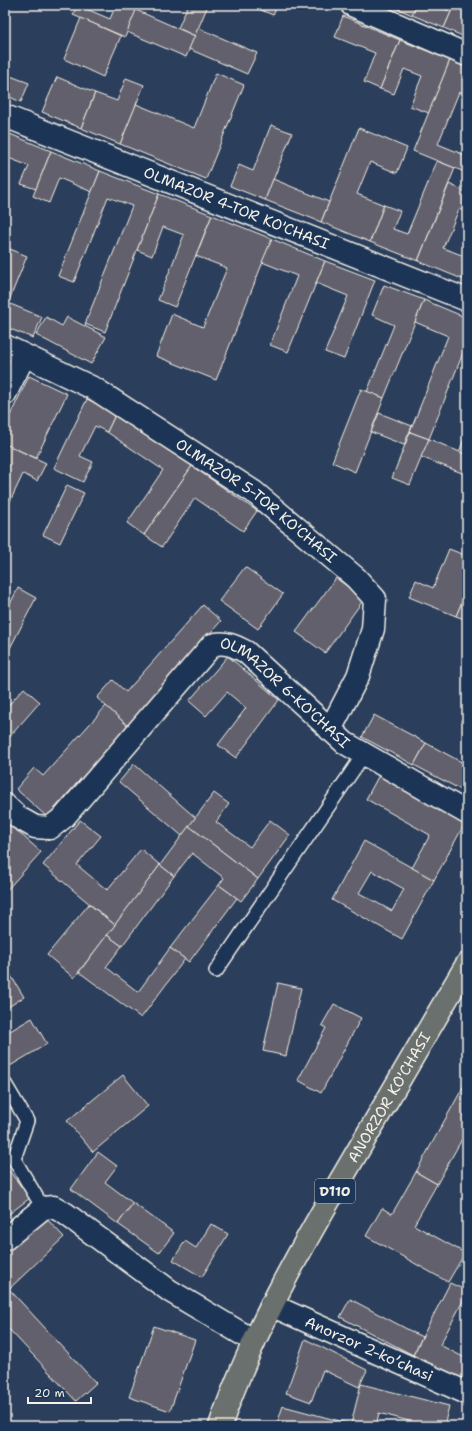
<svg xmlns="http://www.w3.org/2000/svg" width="472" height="1431" viewBox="0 0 472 1431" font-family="'Shantell Sans',sans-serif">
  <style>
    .building { fill: #62616c; stroke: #f4f1e8; fill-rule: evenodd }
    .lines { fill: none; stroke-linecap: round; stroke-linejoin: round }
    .service-casing { stroke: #f4f1e8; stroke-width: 16 }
    .minor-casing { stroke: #f4f1e8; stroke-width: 25 }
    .primary-casing { stroke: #f4f1e8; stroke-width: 25 }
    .service { stroke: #1d3557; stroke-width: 13 }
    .minor { stroke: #1d3557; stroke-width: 22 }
    .primary { stroke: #6b706d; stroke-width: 22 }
    .labels { text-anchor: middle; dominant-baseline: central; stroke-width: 3; stroke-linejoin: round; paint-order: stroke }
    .shield { fill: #1d3557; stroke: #b4b9bc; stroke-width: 1 }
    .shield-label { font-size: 14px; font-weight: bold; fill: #f4f1e8 }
    .street-label { font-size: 15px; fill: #f4f1e8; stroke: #1d3557 }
  </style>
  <rect width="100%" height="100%" fill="#2b3e5b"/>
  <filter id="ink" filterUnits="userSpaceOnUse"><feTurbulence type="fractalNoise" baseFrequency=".025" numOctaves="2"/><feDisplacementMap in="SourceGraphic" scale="8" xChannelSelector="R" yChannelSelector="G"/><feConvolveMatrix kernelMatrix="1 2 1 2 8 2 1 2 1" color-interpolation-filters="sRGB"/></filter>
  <g filter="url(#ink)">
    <g class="building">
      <polygon points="77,5 110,19 116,5 139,5 125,37 73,15"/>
      <polygon points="188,5 208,5 195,36 178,28"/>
      <polygon points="249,5 278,5 273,15"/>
      <polygon points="389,5 416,5 412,15"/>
      <polygon points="416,5 436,5 451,12 444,28 412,15"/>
      <polygon points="454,5 467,5 467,38 444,28"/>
      <polygon points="136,10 195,36 186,57 127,32"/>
      <polygon points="343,16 400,40 380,89 364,82 375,53 335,37"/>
      <polygon points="81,18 121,36 103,77 64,59"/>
      <polygon points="198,28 257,53 247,74 189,49"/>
      <polygon points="400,40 450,60 429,113 410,106 422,76 404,69 394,94 380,89"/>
      <polygon points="450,60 467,67 467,95 459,92 438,144 467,156 467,173 413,151"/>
      <polygon points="216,73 244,85 206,179 120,144 136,104 194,128"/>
      <polygon points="5,74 29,83 21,102 5,95"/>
      <polygon points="57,77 95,93 81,128 42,112"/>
      <polygon points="126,78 144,85 120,144 81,128 95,93 117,101"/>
      <polygon points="271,125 292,133 265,200 230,186 239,165 253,171"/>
      <polygon points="359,128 407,148 397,173 370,162 357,194 384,205 370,242 321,222"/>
      <polygon points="5,132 51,151 36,189 21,184 29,166 6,157 5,160"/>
      <polygon points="51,151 100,171 92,192 59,178 49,203 33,196"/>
      <polygon points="437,161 455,168 418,261 370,242 384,205 400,211 393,229 407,234"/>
      <polygon points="100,171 159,194 105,332 85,324 132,206 108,197 74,282 58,276"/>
      <polygon points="273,179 329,202 321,222 265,200"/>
      <polygon points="449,184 467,192 467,213 459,209 443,248 467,257 467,281 418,261"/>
      <polygon points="159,194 212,215 175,307 158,300 184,235 163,227 152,256 137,250"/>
      <polygon points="212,215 272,239 216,380 156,356 172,314 203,327 227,268 196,256"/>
      <polygon points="272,239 325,261 288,352 270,345 297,276 262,262"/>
      <polygon points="10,249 27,256 8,303 42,317 33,338 5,327 5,261"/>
      <polygon points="325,261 375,280 344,359 325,352 348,296 316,283"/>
      <polygon points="384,285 424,300 384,398 367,392 394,325 372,315"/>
      <polygon points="424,300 467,318 467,343 429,439 410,432 448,336 415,322"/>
      <polygon points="46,317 62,326 67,317 106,337 91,364 36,335"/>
      <polygon points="29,376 67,394 36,458 5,444 5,426"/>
      <polygon points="361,389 384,398 355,472 332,462"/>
      <polygon points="87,399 116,413 107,432 95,426 80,456 93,462 83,482 54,468"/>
      <polygon points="116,413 192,466 144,535 127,523 163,470 107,432"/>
      <polygon points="379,413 412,426 404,445 371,432"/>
      <polygon points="410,432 429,439 410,485 392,478"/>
      <polygon points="465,437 467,437 467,455 459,452"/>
      <polygon points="429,439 467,455 467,475 421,457"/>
      <polygon points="5,444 46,463 37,481 23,474 5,512"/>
      <polygon points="192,466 257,511 243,531 195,498 162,547 144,535"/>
      <polygon points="67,485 84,493 60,543 43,535"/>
      <polygon points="449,549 467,556 467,590 456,616 409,597 416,580 433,588"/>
      <polygon points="245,567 283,594 258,629 219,601"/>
      <polygon points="336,578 364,599 325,653 296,632"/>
      <polygon points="18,588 36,598 8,652 5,650 5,614"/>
      <polygon points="465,595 467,596 467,620 456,616"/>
      <polygon points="203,605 221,621 128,726 97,698 113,680 126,692"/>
      <polygon points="228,656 279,700 236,758 218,745 246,708 227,692 206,716 189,701"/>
      <polygon points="24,688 40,702 5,742 5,709"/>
      <polygon points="106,706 128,726 47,817 16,789 34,768 43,776"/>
      <polygon points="374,715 426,743 414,765 362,737"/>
      <polygon points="426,743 467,765 467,793 414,765"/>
      <polygon points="134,764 196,818 182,836 119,782"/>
      <polygon points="379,775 465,823 434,880 412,868 430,835 366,799"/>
      <polygon points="214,793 229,804 216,822 250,847 270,820 290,835 258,879 189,826"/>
      <polygon points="5,820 41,852 5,892 5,858 8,855 5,852"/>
      <polygon points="80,820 101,836 77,865 107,890 141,849 160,865 115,925 43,865"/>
      <polygon points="189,826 258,879 241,901 219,885 224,878 192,853 174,876 160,865"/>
      <path d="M364,841L434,880L402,939L332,900ZM372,871L404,889L392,911L359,893Z"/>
      <polygon points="160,865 174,876 122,946 107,935"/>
      <polygon points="219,885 237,898 189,962 170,948"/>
      <polygon points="89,904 115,925 74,978 47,955"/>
      <polygon points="107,935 122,946 106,967 138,992 170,948 185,959 141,1018 79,972"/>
      <polygon points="5,966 24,997 5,1009"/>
      <polygon points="278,983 301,988 286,1056 263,1051"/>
      <polygon points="334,1004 361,1018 321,1093 298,1080 326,1028 322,1025"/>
      <polygon points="32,1018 47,1044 10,1066 5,1057 5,1034"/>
      <polygon points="123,1075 148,1106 93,1152 67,1121"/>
      <polygon points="467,1080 467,1130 437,1184 416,1172"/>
      <polygon points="98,1152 117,1166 105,1182 133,1203 118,1224 71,1189"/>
      <polygon points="7,1168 30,1198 5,1217 5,1170"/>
      <polygon points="416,1172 437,1184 414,1225 465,1253 448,1282 366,1236 382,1208 392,1214"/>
      <polygon points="133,1203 174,1233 159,1253 118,1224"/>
      <polygon points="44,1216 64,1237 9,1289 96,1383 76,1401 5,1325 5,1253"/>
      <polygon points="211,1224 228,1234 202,1277 173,1260 185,1241 196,1248"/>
      <polygon points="450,1283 467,1291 467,1293 440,1345 467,1359 467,1383 413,1355"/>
      <polygon points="350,1299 422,1337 413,1355 340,1317"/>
      <polygon points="154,1326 195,1340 170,1411 129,1397"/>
      <polygon points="305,1339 367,1370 359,1387 323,1370 311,1402 286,1393"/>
      <polygon points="361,1384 449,1406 444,1426 415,1426 416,1423 379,1413 376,1426 360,1426 351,1424"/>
      <polygon points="283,1406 347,1423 346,1426 276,1426"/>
    </g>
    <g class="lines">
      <defs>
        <g id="service">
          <polyline points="216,971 364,754"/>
          <polyline points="5,1084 27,1121 14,1159 43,1208"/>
        </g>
        <g id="minor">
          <polyline points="352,5 467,55"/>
          <path id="s1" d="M5,116L467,300"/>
          <path id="s2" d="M5,346L95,389L254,492L356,578L375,599L373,629L358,676L330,730"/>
          <polyline points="5,394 24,356"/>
          <path id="s3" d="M5,805L19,818L35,827L50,828L64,817L212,645C225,641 235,646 246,652L345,743L467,813"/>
          <polyline points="5,1239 43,1208 54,1207 66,1214 170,1291 254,1341"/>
          <polyline points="271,1305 467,1393"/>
        </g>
        <g id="primary">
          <path id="s4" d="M220,1426C251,1336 298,1253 346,1171C387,1102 427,1033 467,964"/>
        </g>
      </defs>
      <use href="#service" class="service-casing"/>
      <use href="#minor" class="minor-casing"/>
      <use href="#primary" class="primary-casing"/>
      <use href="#service" class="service"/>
      <use href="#minor" class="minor"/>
      <use href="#primary" class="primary"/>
    </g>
  </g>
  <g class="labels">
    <rect class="shield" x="315" y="1179" width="40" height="24" rx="3"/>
    <g class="shield-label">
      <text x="335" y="1191">D110</text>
    </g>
    <g class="street-label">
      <text stroke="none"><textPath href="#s1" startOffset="249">OLMAZOR 4-TOR KO'CHASI</textPath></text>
      <text stroke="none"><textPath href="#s2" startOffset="296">OLMAZOR 5-TOR KO'CHASI</textPath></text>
      <text stroke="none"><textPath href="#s3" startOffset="388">OLMAZOR 6-KO'CHASI</textPath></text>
      <text stroke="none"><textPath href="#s4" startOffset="370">ANORZOR KO'CHASI</textPath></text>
      <text transform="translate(369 1349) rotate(24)">Аnorzor 2-koʼchasi</text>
    </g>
  </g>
  <rect width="472" height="1431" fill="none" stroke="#1d3557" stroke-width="20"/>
  <rect x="10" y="10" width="452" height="1411" fill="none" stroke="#f4f1e8" stroke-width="1.5" filter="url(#ink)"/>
  <path d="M28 1397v6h63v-6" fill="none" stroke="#f4f1e8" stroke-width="2"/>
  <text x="34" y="1397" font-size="12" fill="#f4f1e8" stroke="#1d3557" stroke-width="3" paint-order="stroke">20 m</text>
</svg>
